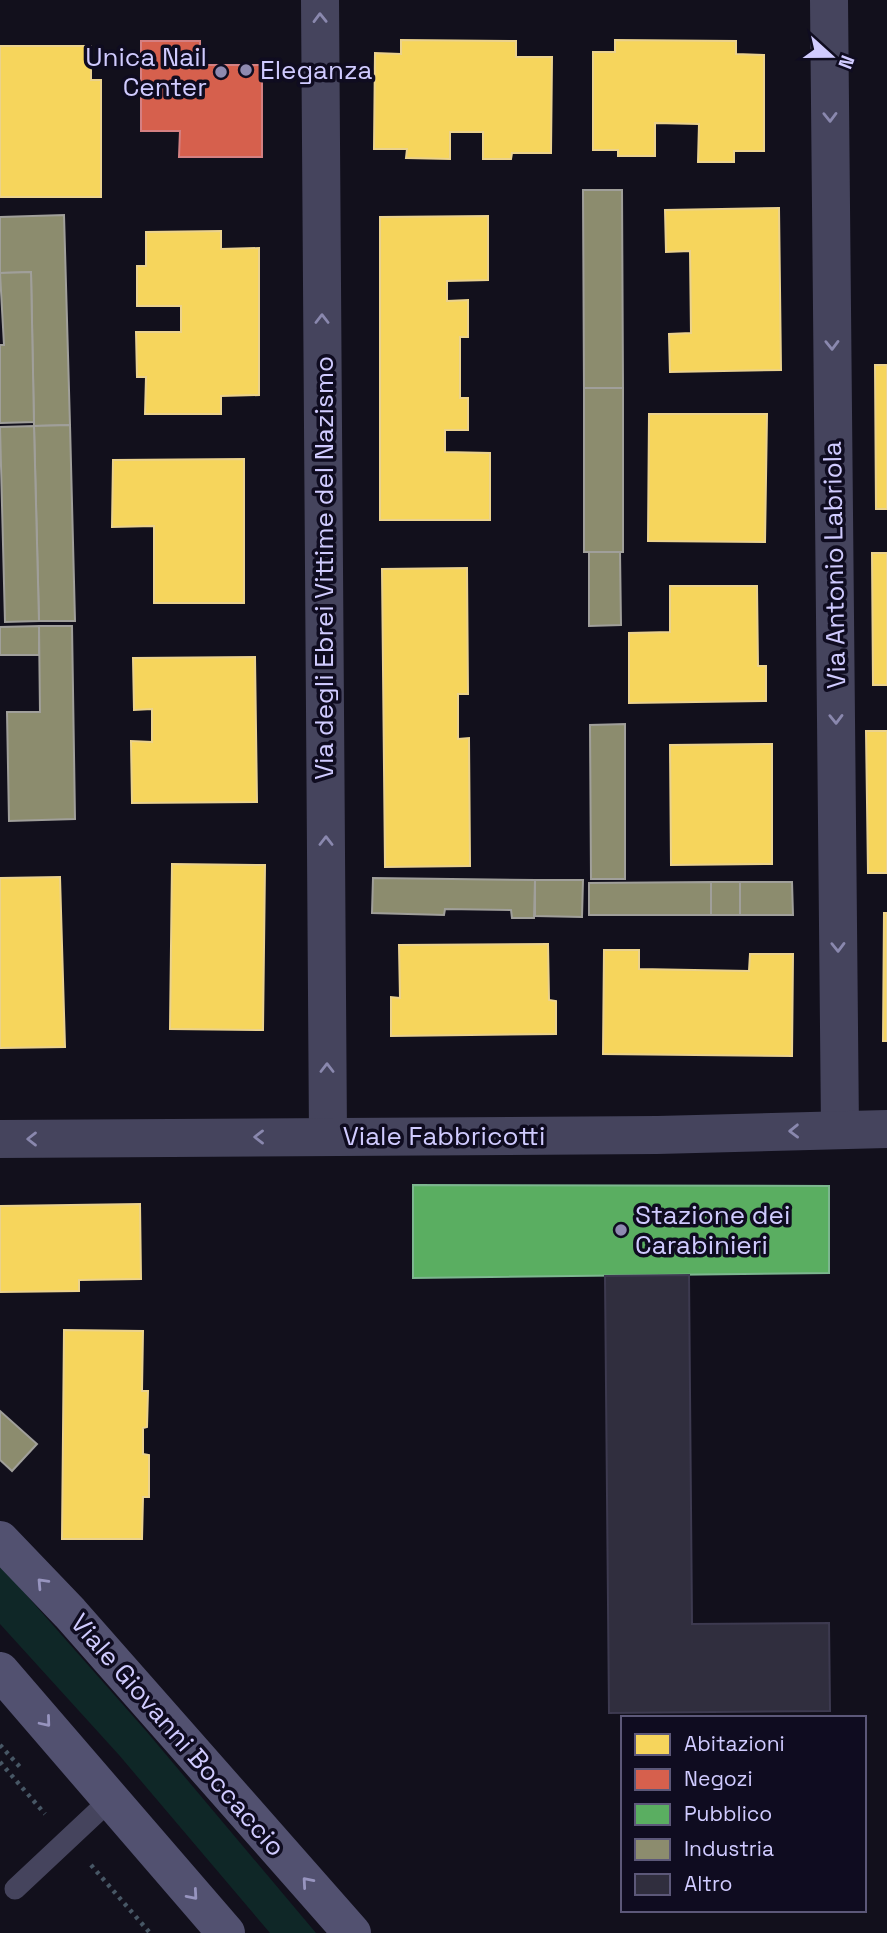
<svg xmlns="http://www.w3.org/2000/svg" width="887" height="1933" viewBox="0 0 887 1933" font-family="'Space Grotesk',sans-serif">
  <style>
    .green { fill: #0f2727 }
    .homes { fill: #f6d55c; stroke: #ebd28d; stroke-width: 2 }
    .shops { fill: #d6604d; stroke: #d48082; stroke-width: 2 }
    .public { fill: #5aae61; stroke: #7db790; stroke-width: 2 }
    .industry { fill: #8c8c6e; stroke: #a09f9a; stroke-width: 2 }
    .building { fill: #302e3e; stroke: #3d3a50; stroke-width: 2 }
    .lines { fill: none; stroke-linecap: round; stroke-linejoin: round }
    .path { stroke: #475765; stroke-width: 4.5; stroke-dasharray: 3.5 5; stroke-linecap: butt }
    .lane { stroke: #45445d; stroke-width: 21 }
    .street { stroke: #45445d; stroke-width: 38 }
    .secondary { stroke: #525170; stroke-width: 38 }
    .oneway { stroke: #8a88ae }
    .oneway2 { stroke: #9794bf }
    .poi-dot { fill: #8e8ab0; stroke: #0f0c20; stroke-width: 2.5 }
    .labels { text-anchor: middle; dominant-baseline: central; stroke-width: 7; stroke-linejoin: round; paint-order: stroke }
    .poi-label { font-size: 26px; fill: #d0cbff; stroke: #0f0c20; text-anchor: start }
    .street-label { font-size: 26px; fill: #d0cbff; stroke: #0f0c20 }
  </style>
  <rect width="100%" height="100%" fill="#12101c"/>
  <polygon class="green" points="0,1565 147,1732 316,1933 270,1933 119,1755 0,1624"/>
  <g class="homes">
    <polygon points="401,40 516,41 516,57 552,57 551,153 512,153 511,159 483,159 483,132 450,132 450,159 406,158 407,149 374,149 375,53 401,54"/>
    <polygon points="615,40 736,41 736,54 764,55 764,151 734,151 734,162 698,162 699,124 655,123 655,156 618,156 618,150 593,150 593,52 615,52"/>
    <polygon points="0,46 91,46 91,80 101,80 101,197 0,197"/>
    <polygon points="779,208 781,370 670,372 669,334 691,333 690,251 666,252 665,210"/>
    <polygon points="488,216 488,280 447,281 447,301 468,300 468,337 460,337 460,398 468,398 468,430 445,430 445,452 490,453 490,520 380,520 380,217"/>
    <polygon points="221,231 221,249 259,248 259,395 221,396 221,414 145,414 146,377 137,377 136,332 181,332 181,306 137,306 137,266 146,266 146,232"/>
    <polygon points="875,365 887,365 887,509 876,509"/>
    <polygon points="649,414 767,414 765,542 648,541"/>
    <polygon points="244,459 244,603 154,603 154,526 112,527 113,460"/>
    <polygon points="872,553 887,553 887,685 873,685"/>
    <polygon points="467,568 468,694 458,694 458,739 469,738 470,866 385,867 382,569"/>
    <polygon points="670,586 757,586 758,666 766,666 766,701 629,703 629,633 670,632"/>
    <polygon points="255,657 257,802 132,803 131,741 152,742 152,709 134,710 133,658"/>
    <polygon points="866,731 887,731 887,873 868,873"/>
    <polygon points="772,744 772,864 671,865 670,745"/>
    <polygon points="172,864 265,865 263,1030 170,1029"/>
    <polygon points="60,877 65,1047 0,1048 0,878"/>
    <polygon points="884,913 887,913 887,1041 883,1041"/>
    <polygon points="548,944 549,1000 556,1001 556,1034 391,1036 391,997 400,998 399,945"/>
    <polygon points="604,950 639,950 639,969 749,971 750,954 793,954 792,1056 603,1054"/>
    <polygon points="140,1204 141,1279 79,1280 79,1291 0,1292 0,1206"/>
    <polygon points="64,1330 143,1331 142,1391 148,1391 147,1427 143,1428 143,1454 149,1455 149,1497 143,1497 142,1539 62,1539"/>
  </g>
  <polygon class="shops" points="141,41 200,41 200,65 262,65 262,157 179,157 180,131 141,131"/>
  <polygon class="public" points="413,1185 829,1186 829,1273 413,1278"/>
  <g class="industry">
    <polygon points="583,190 622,190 623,388 584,388"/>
    <polygon points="64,215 70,425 34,426 31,272 0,273 0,217"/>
    <polygon points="31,272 34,422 0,423 0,345 4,345 0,273"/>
    <rect x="584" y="388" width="39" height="164"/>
    <polygon points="70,425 75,621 39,621 34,426"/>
    <polygon points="34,426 39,621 5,622 0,427"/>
    <polygon points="589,552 620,552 621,625 589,626"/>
    <polygon points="39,626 39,655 0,655 0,627"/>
    <polygon points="39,626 72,626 75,819 9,821 7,712 40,712"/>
    <polygon points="625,724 625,879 591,879 590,725"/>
    <polygon points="373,878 535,880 534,918 512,918 511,910 445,909 444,915 372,913"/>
    <polygon points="535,880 583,880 582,917 535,916"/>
    <rect x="711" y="882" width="29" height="33"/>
    <polygon points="711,882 711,915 589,915 589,883"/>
    <polygon points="740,882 792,882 793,915 740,915"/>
    <polygon points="0,1411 37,1444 12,1471 0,1460"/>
  </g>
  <polygon class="building" points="689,1275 692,1624 829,1623 830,1711 609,1713 605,1276"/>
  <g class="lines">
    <g class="path">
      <polyline points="0,1745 20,1767"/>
      <polyline points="0,1762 45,1814"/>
      <polyline points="91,1865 150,1933"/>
    </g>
    <polyline class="lane" points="15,1889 111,1799"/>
    <g class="street">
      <polyline points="320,0 328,1136"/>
      <polyline points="829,0 840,1130"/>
      <polyline points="0,1139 657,1135 887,1129"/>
    </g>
    <g class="secondary">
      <polyline points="0,1540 70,1613 352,1933"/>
      <polyline points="0,1671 226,1933"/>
    </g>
  </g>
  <defs><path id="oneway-chevron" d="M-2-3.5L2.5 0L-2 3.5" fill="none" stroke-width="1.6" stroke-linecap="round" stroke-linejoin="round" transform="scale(1.75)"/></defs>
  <g class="oneway">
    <use href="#oneway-chevron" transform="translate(320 18) rotate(-91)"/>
    <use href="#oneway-chevron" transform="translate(830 117) rotate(89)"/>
    <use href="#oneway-chevron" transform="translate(322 319) rotate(-90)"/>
    <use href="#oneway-chevron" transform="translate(832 345) rotate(89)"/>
    <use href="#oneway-chevron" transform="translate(836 719) rotate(89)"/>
    <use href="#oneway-chevron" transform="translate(326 841) rotate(-90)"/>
    <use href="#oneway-chevron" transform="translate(838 947) rotate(89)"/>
    <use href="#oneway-chevron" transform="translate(327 1068) rotate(-90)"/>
    <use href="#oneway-chevron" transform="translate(794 1131) rotate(179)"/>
    <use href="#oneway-chevron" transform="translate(259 1137) rotate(180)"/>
    <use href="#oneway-chevron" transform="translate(32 1139) rotate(180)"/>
  </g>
  <g class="oneway2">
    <use href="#oneway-chevron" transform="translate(42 1583) rotate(-133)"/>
    <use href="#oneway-chevron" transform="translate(46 1722) rotate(50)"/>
    <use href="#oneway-chevron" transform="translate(307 1882) rotate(-131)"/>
    <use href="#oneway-chevron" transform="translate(193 1895) rotate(49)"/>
  </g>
  <g class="poi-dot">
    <circle cx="246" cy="70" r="7"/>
    <circle cx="221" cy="72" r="7"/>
    <circle cx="621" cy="1230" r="7"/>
  </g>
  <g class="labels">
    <g class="poi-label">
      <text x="207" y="57" text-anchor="end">Unica Nail<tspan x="207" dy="30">Center</tspan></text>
      <text x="260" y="70">Eleganza</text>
      <text x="635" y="1215">Stazione dei<tspan x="635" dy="30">Carabinieri</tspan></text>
    </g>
    <g class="street-label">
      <text transform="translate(834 565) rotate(-91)">Via Antonio Labriola</text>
      <text transform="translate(324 568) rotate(-90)">Via degli Ebrei Vittime del Nazismo</text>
      <text x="444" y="1136">Viale Fabbricotti</text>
      <text transform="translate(178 1735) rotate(49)">Viale Giovanni Boccaccio</text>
    </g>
  </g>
  <rect x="621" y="1716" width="245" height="196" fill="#0f0c20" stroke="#5c5879" stroke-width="2"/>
  <rect x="635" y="1734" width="35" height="21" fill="#f6d55c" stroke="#5c5879" stroke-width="2"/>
  <text x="684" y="1751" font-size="21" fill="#d0cbff">Abitazioni</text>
  <rect x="635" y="1769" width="35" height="21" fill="#d6604d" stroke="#5c5879" stroke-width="2"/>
  <text x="684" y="1786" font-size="21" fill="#d0cbff">Negozi</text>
  <rect x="635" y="1804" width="35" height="21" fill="#5aae61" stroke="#5c5879" stroke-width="2"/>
  <text x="684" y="1821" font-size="21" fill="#d0cbff">Pubblico</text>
  <rect x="635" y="1839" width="35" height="21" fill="#8c8c6e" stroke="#5c5879" stroke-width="2"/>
  <text x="684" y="1856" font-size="21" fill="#d0cbff">Industria</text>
  <rect x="635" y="1874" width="35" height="21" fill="#302e3e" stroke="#5c5879" stroke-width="2"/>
  <text x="684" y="1891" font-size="21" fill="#d0cbff">Altro</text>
  <g transform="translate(831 56) rotate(111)" stroke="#0f0c20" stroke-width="5" paint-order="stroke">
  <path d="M0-5L12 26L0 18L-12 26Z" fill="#d0cbff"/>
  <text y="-10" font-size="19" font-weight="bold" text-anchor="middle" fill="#d0cbff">N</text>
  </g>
</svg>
